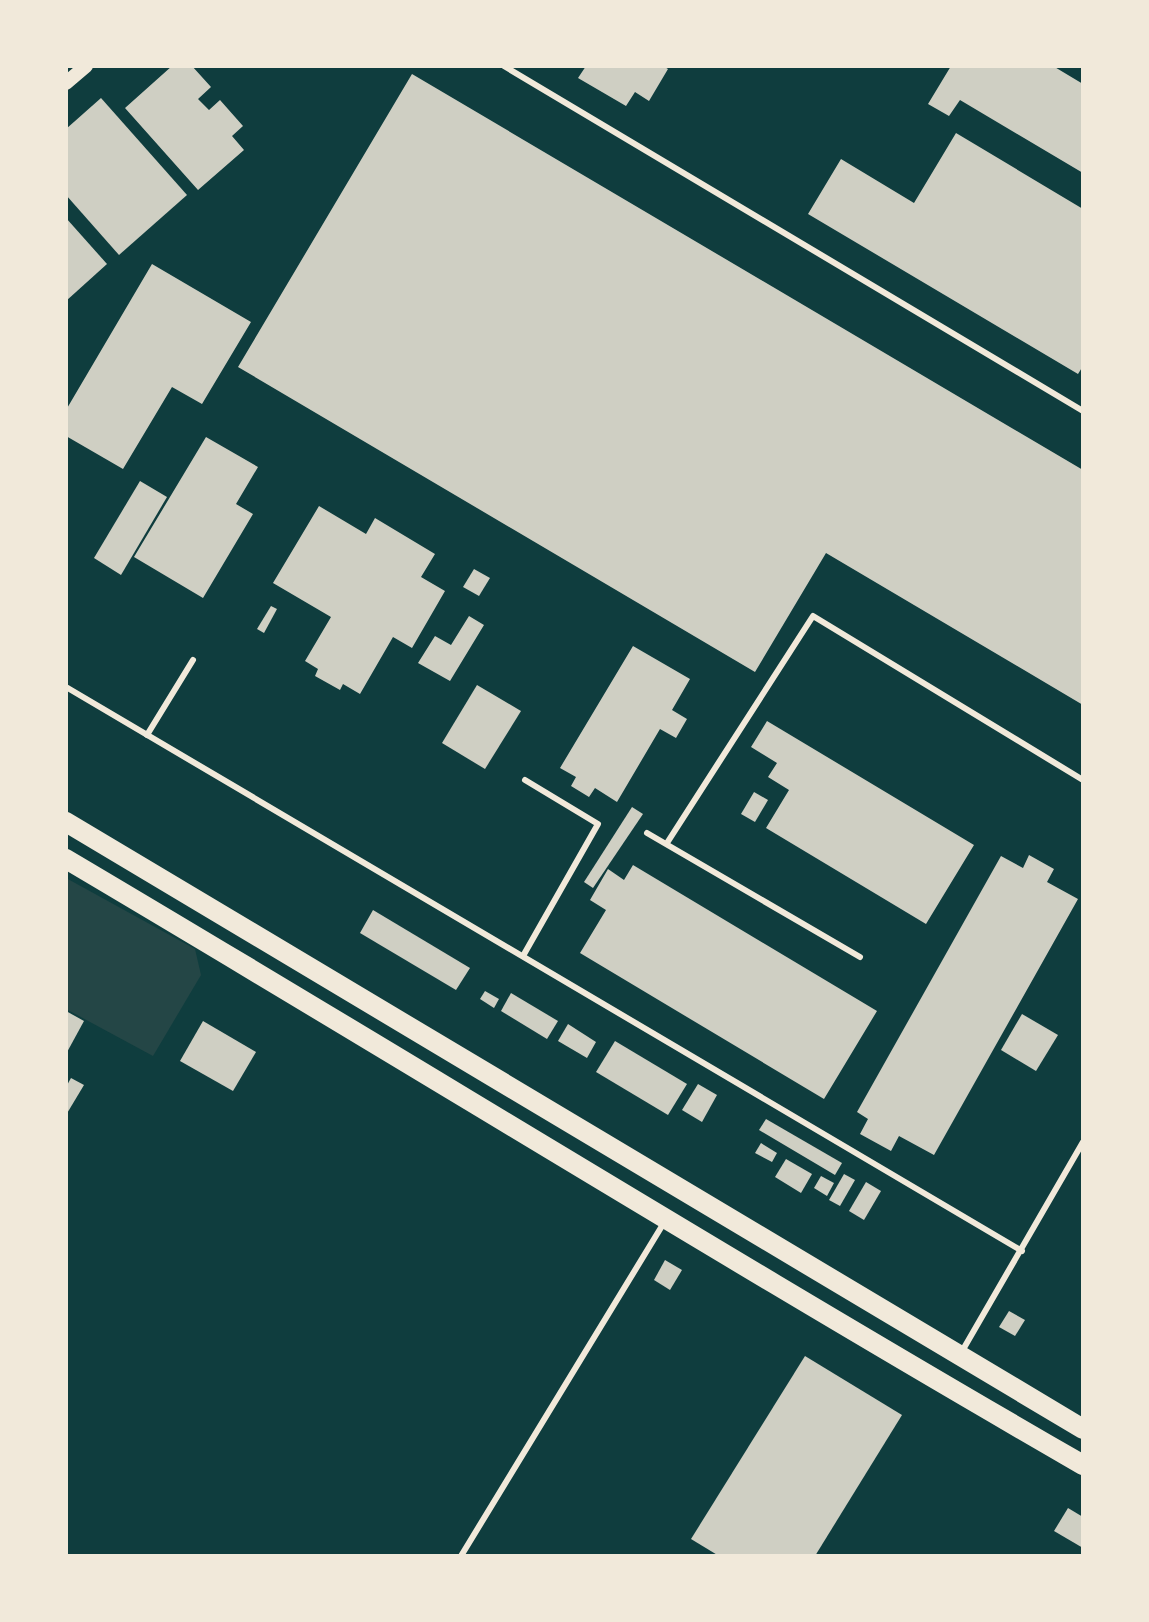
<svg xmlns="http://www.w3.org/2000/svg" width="1149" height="1622" viewBox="0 0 1149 1622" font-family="Mulish,sans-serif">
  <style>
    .green { fill: #244646 }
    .building { fill: #cfcfc3 }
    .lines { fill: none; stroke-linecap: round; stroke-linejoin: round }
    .service { stroke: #f1e9da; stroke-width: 6 }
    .tertiary { stroke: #f1e9da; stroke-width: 14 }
    .primary { stroke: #f1e9da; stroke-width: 20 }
  </style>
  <rect width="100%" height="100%" fill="#0f3d3e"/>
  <polygon class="green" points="66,878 195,949 201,975 153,1056 66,1009"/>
  <g class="building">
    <polygon points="172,66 192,66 211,87 198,99 209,110 220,100 243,126 232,136 244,150 198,190 125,108"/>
    <polygon points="586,66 663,66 668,69 649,101 635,92 626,106 578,78"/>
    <polygon points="951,66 1053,66 1083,84 1083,173 960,100 949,116 928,104"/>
    <polygon points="412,74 1083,470 1083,705 826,553 755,672 238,367"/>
    <polygon points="101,98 187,195 119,255 66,195 66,129"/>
    <polygon points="956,133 1083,209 1083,366 1078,374 808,214 841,159 914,203"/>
    <polygon points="66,218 107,264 66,301"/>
    <polygon points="152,264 251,322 202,404 172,387 123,469 66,436 66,410"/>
    <polygon points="206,437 258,467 236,504 253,514 203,598 134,557"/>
    <polygon points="140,481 167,497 121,575 94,558"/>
    <polygon points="319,506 366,534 375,518 435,554 421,577 445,591 412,648 393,637 360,694 343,684 340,690 315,676 318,669 305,661 331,617 273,583"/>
    <polygon points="474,569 490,578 479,596 463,587"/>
    <polygon points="271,606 277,609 264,633 257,629"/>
    <polygon points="469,616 484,625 450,681 418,663 435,636 451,645"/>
    <polygon points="633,646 690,679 672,710 687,719 676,738 660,729 617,802 595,788 589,797 571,786 576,777 560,768"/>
    <polygon points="477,685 521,711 485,769 442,743"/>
    <polygon points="767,721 974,845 926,924 766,828 789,790 768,777 777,763 751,747"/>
    <polygon points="754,792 768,800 755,822 741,814"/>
    <polygon points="632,807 643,814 593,888 584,882"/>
    <polygon points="1029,855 1054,869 1047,882 1078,899 934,1155 899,1136 891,1151 860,1134 868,1119 857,1112 1001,856 1023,868"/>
    <polygon points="633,865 877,1011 824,1099 580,953 606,910 590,900 608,869 624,880"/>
    <polygon points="373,910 470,968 456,990 360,933"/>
    <polygon points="485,991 499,999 494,1008 480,999"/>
    <polygon points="511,993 558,1021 547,1039 501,1011"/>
    <polygon points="66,1011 84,1021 66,1054"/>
    <polygon points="1022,1014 1058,1035 1036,1071 1001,1050"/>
    <polygon points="203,1021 256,1052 233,1091 180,1061"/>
    <polygon points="568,1024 596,1042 587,1058 558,1041"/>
    <polygon points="615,1041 687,1084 668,1115 596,1072"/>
    <polygon points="71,1078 84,1085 66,1115 66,1087"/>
    <polygon points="698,1084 717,1095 702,1122 682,1110"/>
    <polygon points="766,1119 842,1163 835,1175 759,1130"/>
    <polygon points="761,1143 777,1153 772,1162 755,1153"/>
    <polygon points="786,1159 812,1174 801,1193 775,1177"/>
    <polygon points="844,1174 855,1180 840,1206 829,1200"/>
    <polygon points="821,1176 834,1183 827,1196 814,1188"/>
    <polygon points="866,1182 881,1191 864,1220 849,1211"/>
    <polygon points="665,1260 682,1270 670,1290 654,1280"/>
    <polygon points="1009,1311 1025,1320 1015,1336 999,1327"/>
    <polygon points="805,1356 902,1415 815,1556 719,1556 691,1539"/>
    <polygon points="1068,1508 1083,1517 1083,1548 1054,1531"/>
  </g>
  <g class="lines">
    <g class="service">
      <polyline points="504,66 1083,411"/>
      <polyline points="66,687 1022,1251"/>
      <polyline points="147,735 193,660"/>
      <polyline points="647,833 860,957"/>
      <polyline points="667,843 813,616 1083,780"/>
      <polyline points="523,956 598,824 525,780"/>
      <polyline points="961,1353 1083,1142"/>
      <polyline points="461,1556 665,1221"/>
    </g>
    <polyline class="tertiary" points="66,83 86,66"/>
    <g class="primary">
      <polyline points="66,822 1083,1429"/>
      <path d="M66,859C406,1060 741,1268 1083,1465"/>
    </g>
  </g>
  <rect width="1149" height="1622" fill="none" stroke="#f1e9da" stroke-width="136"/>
</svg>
